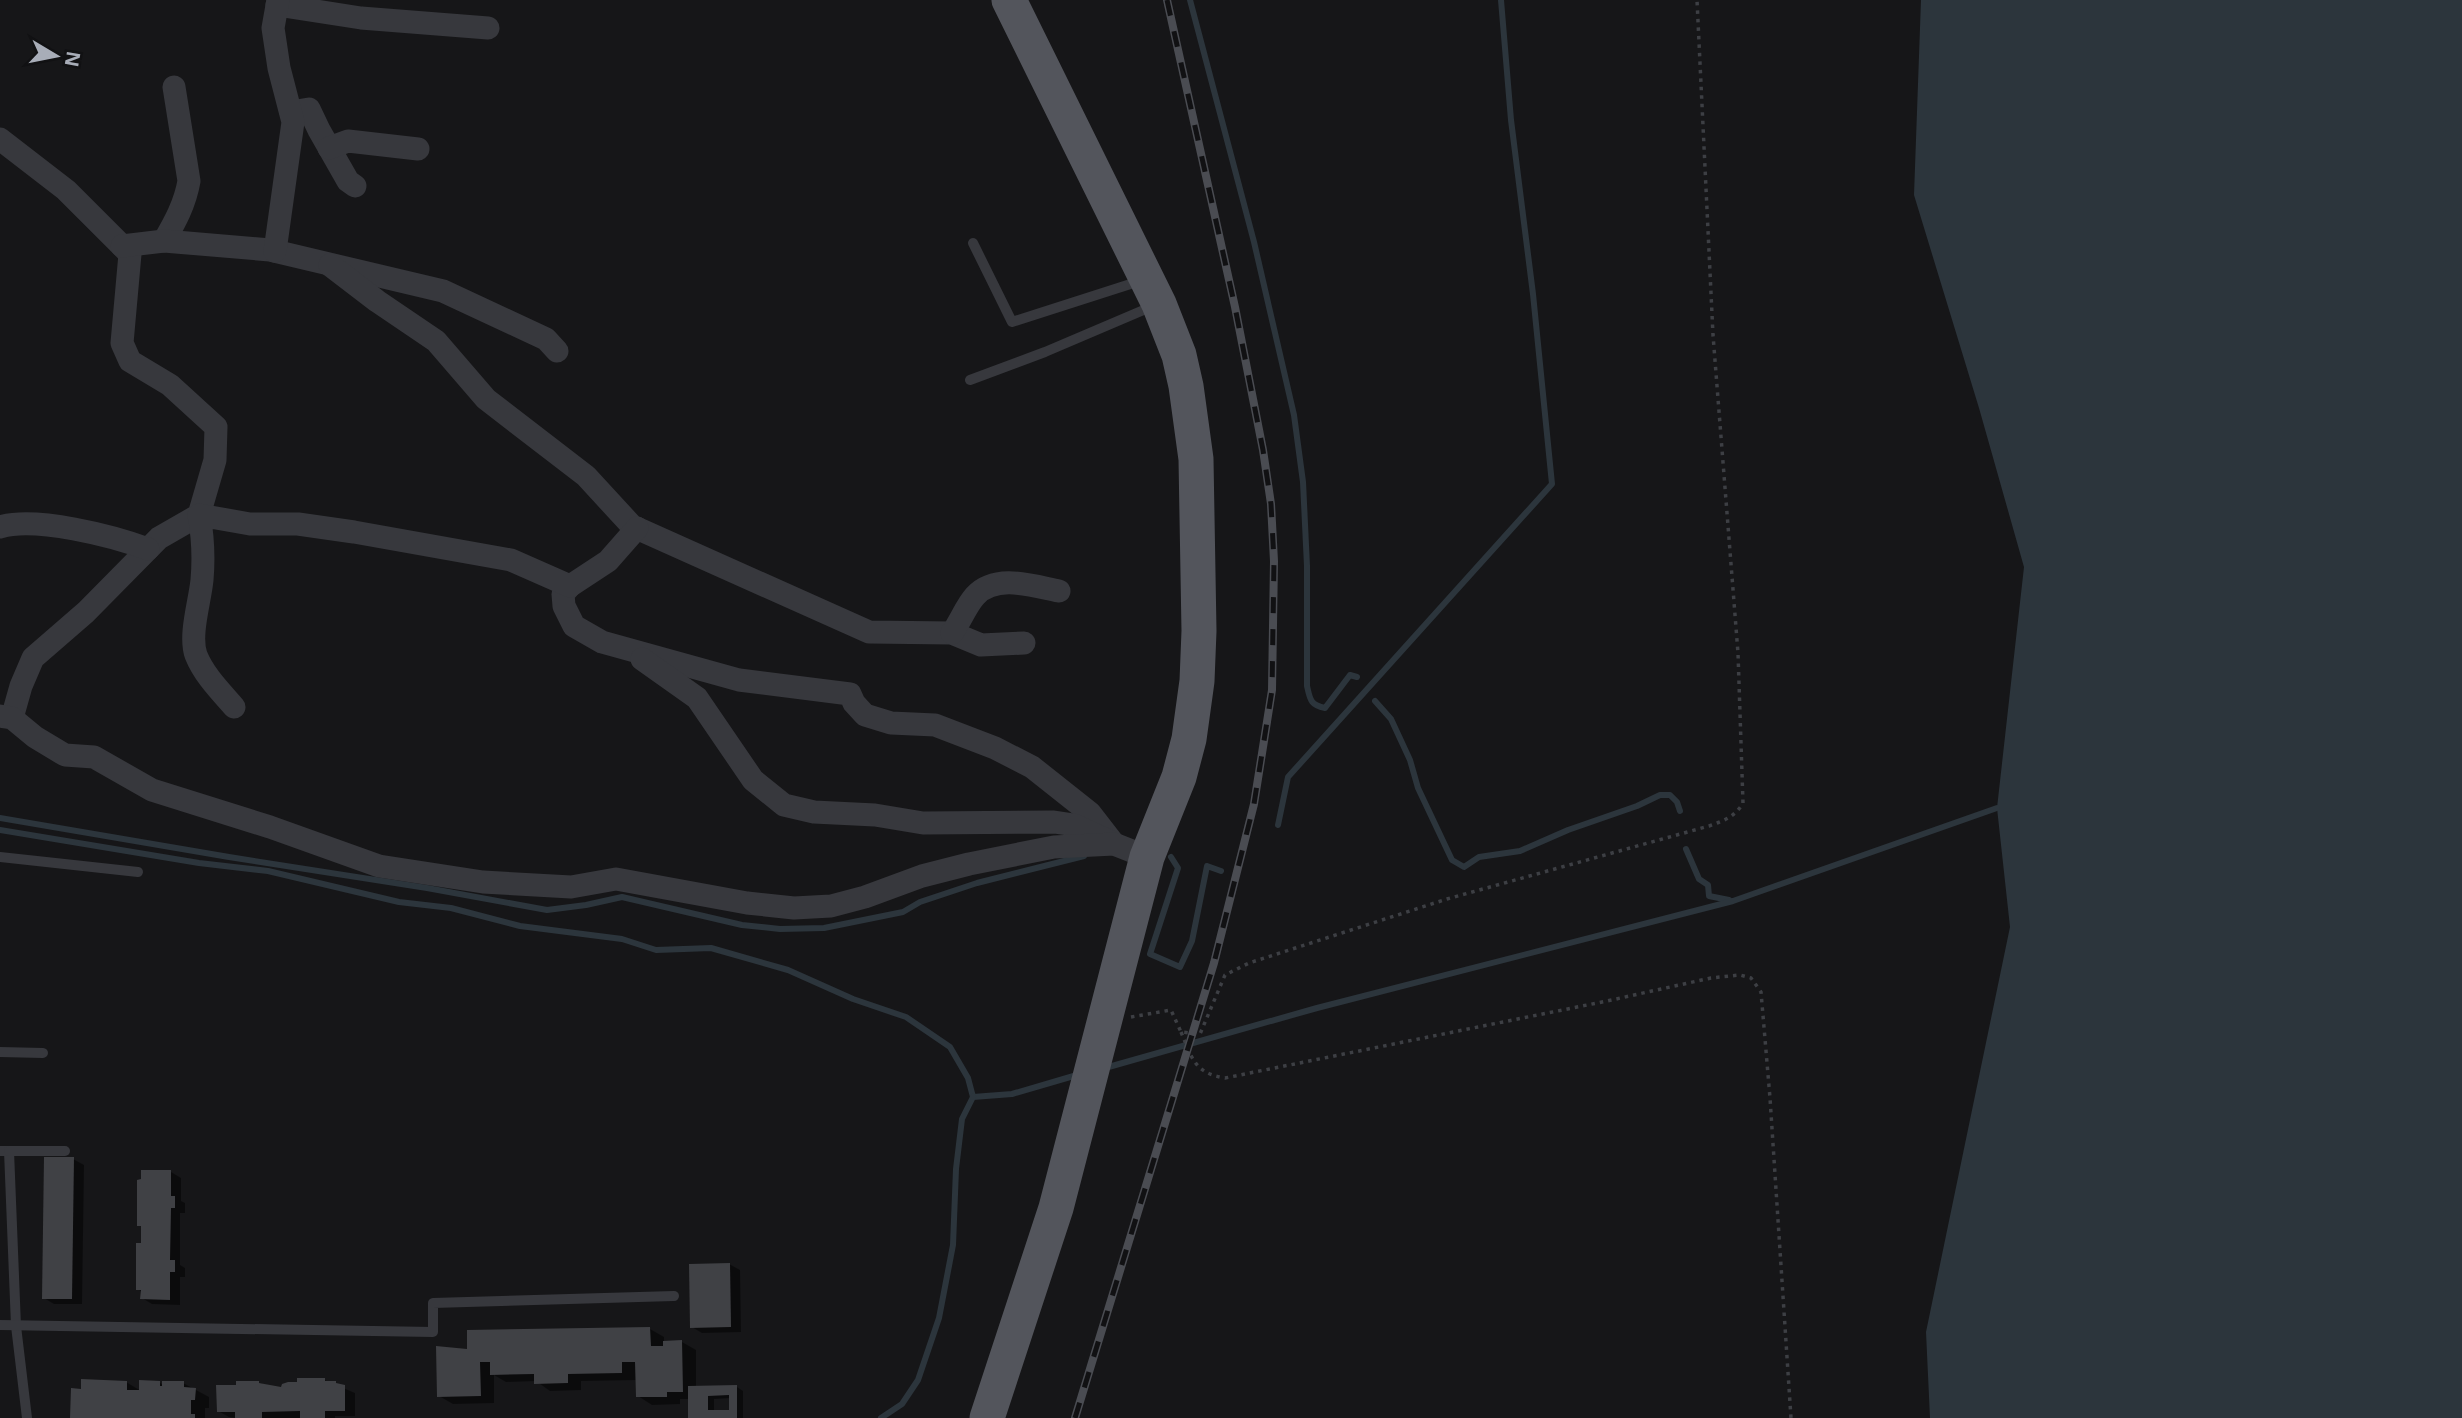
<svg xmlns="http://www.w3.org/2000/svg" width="2462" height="1418" viewBox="0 0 2462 1418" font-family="'Open Sans',sans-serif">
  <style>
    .water { fill: #2c353c }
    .shadow { fill: #0007; fill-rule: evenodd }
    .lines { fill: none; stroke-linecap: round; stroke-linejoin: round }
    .stream { stroke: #2c353c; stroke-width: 6 }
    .building { fill: #404145; fill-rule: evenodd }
    .path { stroke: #3d3f44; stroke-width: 3.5; stroke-dasharray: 3.5 5; stroke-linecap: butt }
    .lane { stroke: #37383d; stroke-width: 10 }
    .street { stroke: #37383d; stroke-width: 23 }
    .primary { stroke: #53555c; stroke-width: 35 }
    .rail-casing { stroke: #4a4c52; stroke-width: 8 }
    .rail { stroke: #111113; stroke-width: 5; stroke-dasharray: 16; stroke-linecap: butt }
  </style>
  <rect width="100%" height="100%" fill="#161618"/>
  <polygon class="water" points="1921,0 2462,0 2462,1418 1930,1418 1926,1332 2010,927 1997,808 2024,567 1979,408 1914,195"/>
  <g class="shadow">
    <polygon points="73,1159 84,1165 82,1304 54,1304 44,1298"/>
    <polygon points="171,1172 181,1178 181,1201 185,1203 185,1213 180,1213 180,1265 185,1268 185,1277 180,1277 180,1305 152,1304 142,1298 142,1292 138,1289 143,1245 143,1227 139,1225"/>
    <polygon points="729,1264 740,1270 741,1332 702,1333 692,1327"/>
    <path d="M650,1329L664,1337V1342H682L696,1350V1387H737L743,1391V1418H690V1399H680V1404L652,1405L638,1396L637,1380L581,1381V1390L550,1391L536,1381L506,1382L494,1375V1403L453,1404L439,1396L469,1350ZM731,1398V1411H714V1399Z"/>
    <polygon points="324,1380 355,1393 355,1416 335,1416 335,1418 237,1418 229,1417 218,1411 259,1383 283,1389"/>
    <polygon points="126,1382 141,1391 159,1382 163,1385 183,1383 209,1397 209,1408 205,1408 205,1418 72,1418 82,1390"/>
  </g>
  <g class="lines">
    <g class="stream">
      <path d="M1190,0L1254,242L1294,415L1303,482L1307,566V686C1310,699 1310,705 1325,708L1350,675L1357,677"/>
      <polyline points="1375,701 1391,719 1410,760 1418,788 1452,860 1464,867 1479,857 1520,851 1568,830 1637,806 1660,795 1670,795 1677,802 1680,811"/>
      <polyline points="0,818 229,857 427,888 547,910 586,905 622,897 742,925 780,929 824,928 903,912 920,902 977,883 1084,856"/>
      <polyline points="1278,825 1288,777 1552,484 1533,294 1511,120 1501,0"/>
      <polyline points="0,830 199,863 268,871 399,902 451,908 520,926 622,939 656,950 711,948 788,970 853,999 906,1017 950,1047 968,1078 973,1097 1012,1094 1077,1075"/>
      <polyline points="1686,849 1699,879 1708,885 1709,896 1729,900"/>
      <polyline points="1171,857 1178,868 1150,954 1180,967 1192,941 1207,866 1221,871"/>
      <polyline points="1105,1068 1317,1008 1733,901 1997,808"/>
      <polyline points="881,1418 902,1404 918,1380 939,1318 953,1245 956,1169 962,1119 973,1097"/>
    </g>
  </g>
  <g class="building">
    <polygon points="44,1157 74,1157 72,1299 42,1299"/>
    <polygon points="141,1170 171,1170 171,1196 175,1196 175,1208 171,1208 170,1260 175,1260 175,1272 170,1272 170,1300 140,1299 141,1290 136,1290 136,1243 141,1243 141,1226 137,1226 137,1180 141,1179"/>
    <polygon points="730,1263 731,1327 690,1328 689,1264"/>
    <polygon points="650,1327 651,1346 663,1346 663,1341 682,1340 683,1392 667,1392 667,1397 636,1397 635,1362 622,1362 622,1373 568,1374 568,1383 534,1384 534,1374 490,1375 490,1362 480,1362 481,1396 437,1397 436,1346 467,1349 467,1330"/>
    <polygon points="297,1378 325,1378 325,1381 336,1381 336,1383 345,1385 345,1411 325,1411 325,1418 300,1418 300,1411 262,1412 262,1418 235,1418 235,1412 217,1412 216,1385 236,1385 236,1381 259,1381 259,1383 281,1387 282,1384 288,1382 297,1382"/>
    <polygon points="81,1379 127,1381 127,1390 139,1390 139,1380 160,1381 160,1386 162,1386 162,1381 184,1381 184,1387 196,1388 195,1400 191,1400 191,1414 195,1414 195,1418 70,1418 71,1388 81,1389"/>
    <path d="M737,1385V1418H688V1386ZM729,1395V1410H708V1396Z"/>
  </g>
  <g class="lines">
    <g class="path">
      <path d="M1131,1017L1171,1010L1181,1032L1200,1034L1225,975L1249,963L1447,899L1709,826C1723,821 1735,817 1743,803L1738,653L1713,335L1697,0"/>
      <path d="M1181,1032C1192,1058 1194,1073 1225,1078L1607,1001L1711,978L1740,975L1751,978L1761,992L1770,1098L1791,1418"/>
    </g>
    <g class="lane">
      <polyline points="973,243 1012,322 1143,280"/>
      <polyline points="970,380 1045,352 1153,306"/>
      <polyline points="0,857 138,872"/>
      <polyline points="0,1052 43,1053"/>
      <polyline points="0,1151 9,1151 16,1326 27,1418"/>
      <polyline points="9,1151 65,1151"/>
      <polyline points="0,1325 433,1332 433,1303 674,1296"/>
    </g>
    <g class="street">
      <polyline points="277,5 361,18 488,28"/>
      <polyline points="291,112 309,109 319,130 348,181 355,186"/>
      <polyline points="0,139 66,190 130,254 122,343 130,361 170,385 216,427 215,460 199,515 159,538 86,612 33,658 21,686 12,718"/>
      <polyline points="329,148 348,141 418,149"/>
      <path d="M164,241C175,222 185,204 189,181L174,87"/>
      <polyline points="122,246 164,241 270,250 443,291 546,339 557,351"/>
      <polyline points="275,251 293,122 279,68 273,28 278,0"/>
      <polyline points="330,265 377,301 436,341 486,399 586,476 632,526 869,632 952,633 981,645 1024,643"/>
      <path d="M0,527C35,516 113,536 148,549"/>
      <polyline points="570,586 563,594 564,606 574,626 602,642 739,680 850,694 854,703 865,715 891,723 935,725 995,748 1032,767 1090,813 1114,844"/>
      <path d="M952,633C960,622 966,606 975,596C996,573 1033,586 1059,591"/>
      <polyline points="642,659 697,698 753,780 784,805 814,812 875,815 923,823 1054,822 1074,825 1111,842"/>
      <path d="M234,707C220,691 204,675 196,655C189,635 200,601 202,580C204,557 203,537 199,515L250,524H298L354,532L511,560L570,586L608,561L637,528"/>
      <polyline points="0,716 12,718 35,737 65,755 94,757 152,790 270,827 379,866 483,882 571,887 616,879 747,903 794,908 831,906 865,897 922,876 969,864 1054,847 1114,844 1147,857"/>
    </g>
    <polyline class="primary" points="987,1418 1056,1208 1147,857 1179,777 1189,739 1197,681 1199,631 1196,459 1186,386 1179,355 1159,304 1009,0"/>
    <defs>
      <polyline id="rail" points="1075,1418 1214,963 1254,804 1272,690 1274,561 1271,504 1263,450 1235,307 1167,0"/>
    </defs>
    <use href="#rail" class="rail-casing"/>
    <use href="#rail" class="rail"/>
  </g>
  <g transform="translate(56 56) rotate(100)" stroke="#111113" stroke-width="5" paint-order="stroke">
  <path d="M0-5L12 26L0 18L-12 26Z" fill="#a8adb8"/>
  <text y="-10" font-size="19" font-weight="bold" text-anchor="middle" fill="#a8adb8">N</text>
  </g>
</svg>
